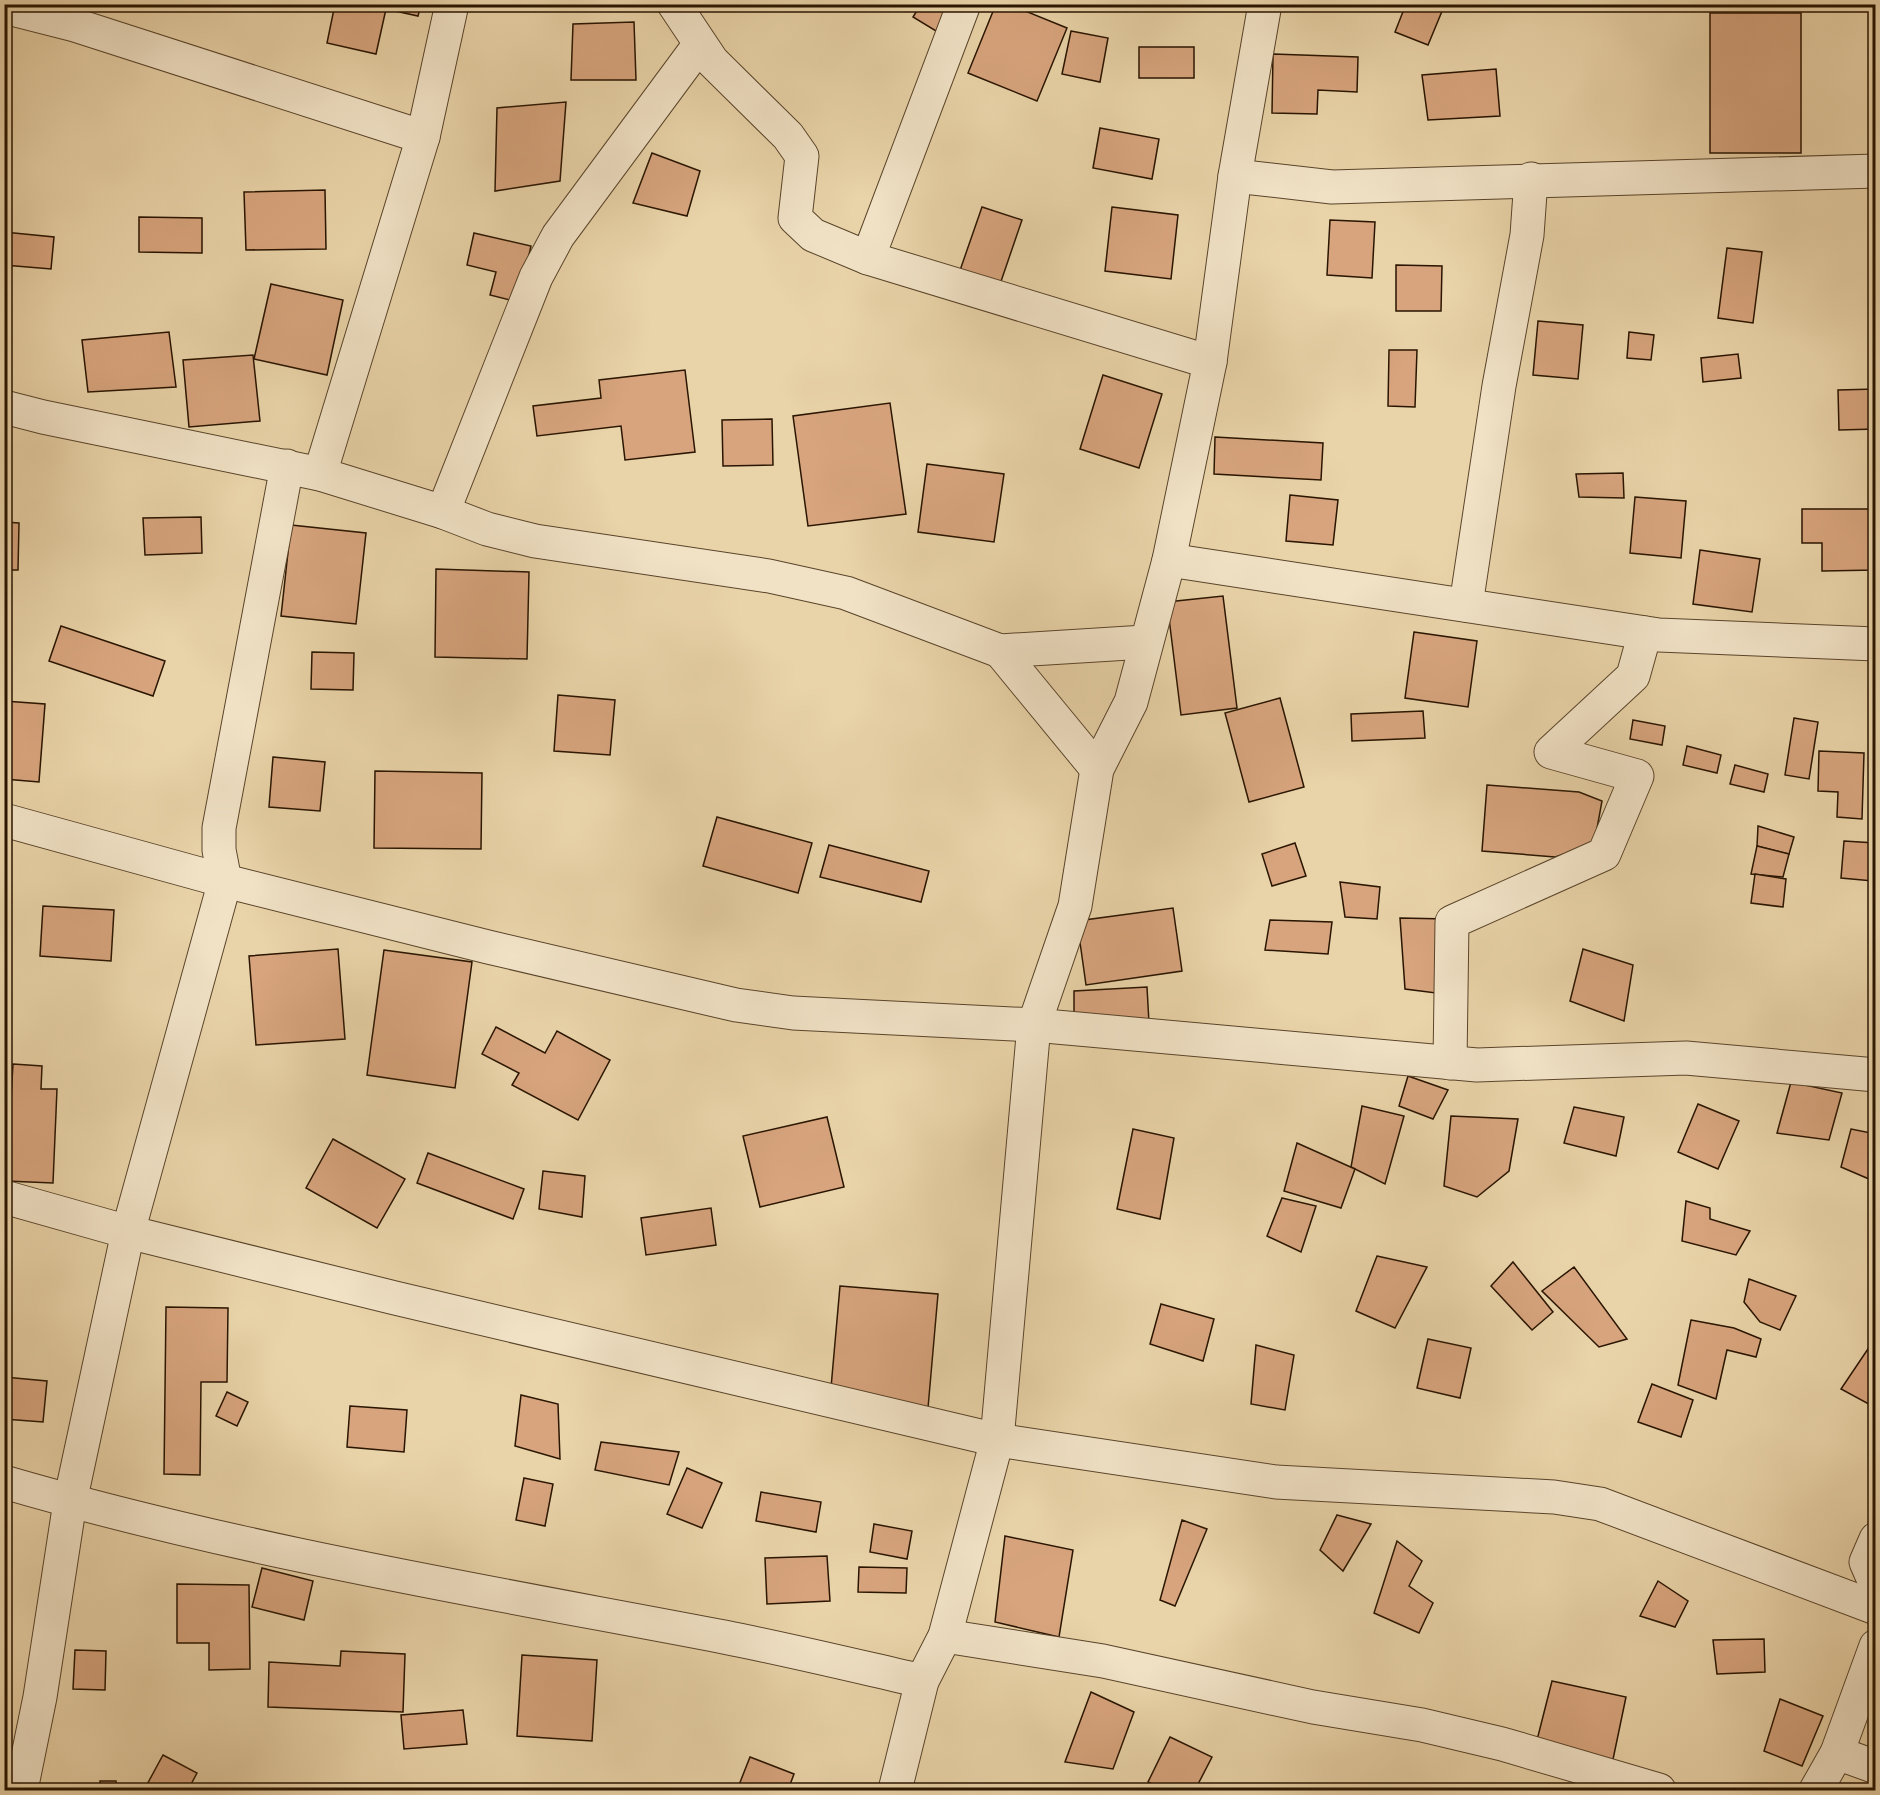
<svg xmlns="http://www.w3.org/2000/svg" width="1880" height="1795" viewBox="0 0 1880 1795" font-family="Cardo,serif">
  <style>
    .building { fill: #d7a47d; stroke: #291500; stroke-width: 1.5 }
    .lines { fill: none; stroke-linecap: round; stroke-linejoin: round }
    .minor-casing { stroke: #59442a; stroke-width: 35 }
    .minor { stroke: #f1e2c6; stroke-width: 33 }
  </style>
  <rect width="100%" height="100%" fill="#e9d3a8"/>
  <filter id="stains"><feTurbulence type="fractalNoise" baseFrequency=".00333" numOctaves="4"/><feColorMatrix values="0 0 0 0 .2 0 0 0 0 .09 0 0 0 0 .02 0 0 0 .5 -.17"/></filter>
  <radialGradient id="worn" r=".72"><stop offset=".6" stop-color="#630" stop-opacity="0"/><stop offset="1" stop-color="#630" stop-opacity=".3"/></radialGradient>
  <g class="building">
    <polygon points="335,4 421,4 418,16 386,9 376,54 327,43"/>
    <polygon points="534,4 579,4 535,10"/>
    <polygon points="921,4 952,4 936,31 913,17"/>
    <polygon points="996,4 1008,4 1067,28 1037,101 968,73"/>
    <polygon points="1406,4 1445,4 1428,45 1395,32"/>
    <rect x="1710" y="13" width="91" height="140"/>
    <polygon points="634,22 636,80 571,80 573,24"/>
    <polygon points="1071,31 1108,38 1100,82 1062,74"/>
    <rect x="1139" y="47" width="55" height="31"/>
    <polygon points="1273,54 1358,57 1357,92 1318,90 1317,114 1272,113"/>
    <polygon points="4,65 8,66 4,123"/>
    <polygon points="1496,69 1500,116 1428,120 1422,75"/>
    <polygon points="566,102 560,181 495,191 497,108"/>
    <polygon points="1100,128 1159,139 1152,179 1093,168"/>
    <polygon points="652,153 700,171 687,216 633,203"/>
    <polygon points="325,190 326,249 246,250 244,192"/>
    <polygon points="982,207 1022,220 997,293 957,279"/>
    <polygon points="1112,207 1178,215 1171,279 1105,271"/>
    <polygon points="139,217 202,218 202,253 139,252"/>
    <polygon points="1330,220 1375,222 1372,278 1327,275"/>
    <polygon points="4,232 54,237 51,269 4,265"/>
    <polygon points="474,233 531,246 518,302 490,295 496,272 467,265"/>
    <polygon points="1727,248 1762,252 1753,323 1718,318"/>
    <polygon points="1396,265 1442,266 1441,311 1396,311"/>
    <polygon points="271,284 343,300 327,375 254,359"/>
    <polygon points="1538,321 1583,325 1578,379 1533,375"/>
    <polygon points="169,332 176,387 88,392 82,340"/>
    <polygon points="1629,332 1654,335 1651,360 1627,358"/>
    <polygon points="1389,350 1417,350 1415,407 1388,406"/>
    <polygon points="1738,354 1741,378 1703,382 1701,358"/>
    <polygon points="253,355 260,421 189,427 183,360"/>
    <polygon points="685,370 695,452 625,460 621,426 537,436 533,406 601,398 599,380"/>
    <polygon points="1103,375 1162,394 1139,468 1080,449"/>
    <polygon points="1876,389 1876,429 1839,430 1838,390"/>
    <polygon points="890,403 906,514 808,526 793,416"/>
    <polygon points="772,419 773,465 723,466 722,420"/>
    <polygon points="1215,437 1323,443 1321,480 1214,474"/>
    <polygon points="927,464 1004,474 994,542 918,532"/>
    <polygon points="1623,473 1624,498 1579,497 1576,474"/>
    <polygon points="1290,495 1338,500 1333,545 1286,541"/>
    <polygon points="1635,497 1686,501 1681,558 1630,553"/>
    <polygon points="1802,509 1870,509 1870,524 1876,524 1876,570 1822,571 1822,543 1802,543"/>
    <polygon points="201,517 202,553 145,555 143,518"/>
    <polygon points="4,522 19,523 18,570 4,570"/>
    <polygon points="291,525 366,533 356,624 281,616"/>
    <polygon points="1700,550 1760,559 1752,612 1693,604"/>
    <polygon points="436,569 529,572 527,659 435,657"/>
    <polygon points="1223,596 1237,708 1181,715 1167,602"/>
    <polygon points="61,626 165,661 153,696 49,661"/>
    <polygon points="1414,632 1477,641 1468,707 1405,698"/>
    <polygon points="312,652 354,653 353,690 311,689"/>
    <polygon points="558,695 615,700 610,755 554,751"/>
    <polygon points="1280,698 1304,787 1249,802 1225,713"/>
    <polygon points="4,701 45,704 39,782 4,779"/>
    <polygon points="1423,711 1425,738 1352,741 1351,714"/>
    <polygon points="1794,718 1818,722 1809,779 1785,775"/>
    <polygon points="1633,720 1665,726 1662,745 1630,739"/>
    <polygon points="1687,746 1721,755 1717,773 1683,765"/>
    <polygon points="1819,751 1864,753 1862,819 1837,817 1838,792 1818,791"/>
    <polygon points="273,757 325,762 320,811 269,807"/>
    <polygon points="1735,765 1768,774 1764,792 1730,784"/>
    <polygon points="375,771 482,773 481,849 374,848"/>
    <polygon points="1487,785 1579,792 1602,801 1594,845 1555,857 1482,851"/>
    <polygon points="717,817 812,843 798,893 703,866"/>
    <polygon points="1758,826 1794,837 1789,854 1757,846"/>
    <polygon points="1844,841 1875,843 1873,881 1841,878"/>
    <polygon points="1295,843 1306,876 1272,886 1262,854"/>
    <polygon points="829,845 929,871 921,902 820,877"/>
    <polygon points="1757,846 1789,854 1783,877 1751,874"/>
    <polygon points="1755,874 1786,879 1783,907 1751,903"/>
    <polygon points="1340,882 1380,887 1377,919 1345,917"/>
    <polygon points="43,906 114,910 111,961 40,956"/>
    <polygon points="1173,908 1182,971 1086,985 1077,921"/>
    <polygon points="1400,918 1447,919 1436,993 1405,989"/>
    <polygon points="1270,920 1332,922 1328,954 1265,950"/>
    <polygon points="338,949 345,1039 256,1045 249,956"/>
    <polygon points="1583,949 1633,965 1624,1021 1570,1001"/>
    <polygon points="384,950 472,962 455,1088 367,1075"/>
    <polygon points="1147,987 1149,1023 1074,1020 1074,991"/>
    <polygon points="496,1027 545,1053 557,1031 610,1060 578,1120 512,1085 519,1073 482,1054"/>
    <polygon points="13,1064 42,1066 41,1089 57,1089 53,1183 6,1181"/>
    <polygon points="1408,1076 1448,1090 1433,1119 1399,1106"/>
    <polygon points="1791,1082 1842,1093 1829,1140 1777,1133"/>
    <polygon points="1698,1104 1739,1121 1718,1169 1678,1152"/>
    <polygon points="1362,1106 1404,1116 1385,1184 1351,1167"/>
    <polygon points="1574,1107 1624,1117 1616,1156 1564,1143"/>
    <polygon points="1451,1116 1518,1119 1509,1171 1477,1197 1444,1186"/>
    <polygon points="827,1117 844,1187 760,1207 743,1136"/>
    <polygon points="1133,1129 1174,1138 1160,1219 1117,1209"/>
    <polygon points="1851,1129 1876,1134 1876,1182 1841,1167"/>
    <polygon points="333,1139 405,1179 377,1228 306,1188"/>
    <polygon points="1297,1143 1355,1169 1341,1208 1284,1191"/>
    <polygon points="428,1153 524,1189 513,1219 417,1183"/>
    <polygon points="543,1171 585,1176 582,1217 539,1209"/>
    <polygon points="1282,1198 1316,1206 1301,1252 1267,1236"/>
    <polygon points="1686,1201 1710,1208 1710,1219 1750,1231 1736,1255 1682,1241"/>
    <polygon points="711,1208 716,1245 646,1255 641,1218"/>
    <polygon points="1377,1256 1427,1267 1395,1328 1356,1311"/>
    <polygon points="1513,1262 1553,1312 1532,1330 1491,1286"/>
    <polygon points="1574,1267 1627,1339 1599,1347 1542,1291"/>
    <polygon points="1749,1279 1796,1296 1780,1330 1760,1322 1744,1302"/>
    <polygon points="840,1286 938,1294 928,1408 830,1399"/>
    <polygon points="1161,1304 1214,1319 1203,1361 1150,1344"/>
    <polygon points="166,1307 228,1308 227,1382 201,1382 200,1475 164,1474"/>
    <polygon points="1691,1320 1734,1328 1761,1339 1756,1357 1727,1350 1716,1399 1678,1385"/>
    <polygon points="1876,1337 1876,1408 1841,1389"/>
    <polygon points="1428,1339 1471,1348 1460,1398 1417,1388"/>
    <polygon points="1256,1345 1294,1355 1285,1410 1251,1404"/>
    <polygon points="4,1377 47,1381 43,1422 4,1419"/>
    <polygon points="1652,1384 1693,1400 1681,1437 1638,1422"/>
    <polygon points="227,1392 248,1402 237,1426 216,1416"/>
    <polygon points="521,1395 558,1404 560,1459 515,1446"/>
    <polygon points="350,1406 407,1410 404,1452 347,1447"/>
    <polygon points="601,1442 679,1452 669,1485 595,1470"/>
    <polygon points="687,1468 722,1483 702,1528 667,1514"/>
    <polygon points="524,1478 553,1484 545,1526 516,1520"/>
    <polygon points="761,1492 821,1502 816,1532 756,1521"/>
    <polygon points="1337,1515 1371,1524 1343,1571 1320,1550"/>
    <polygon points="1182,1520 1207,1529 1175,1606 1160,1600"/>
    <polygon points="874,1524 912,1531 907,1559 870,1552"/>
    <polygon points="1005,1536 1073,1550 1059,1637 995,1622"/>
    <polygon points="1397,1541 1422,1561 1409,1586 1433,1603 1419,1633 1374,1613"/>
    <polygon points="827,1556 830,1601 767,1604 765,1558"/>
    <polygon points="859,1567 907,1568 906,1593 858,1592"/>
    <polygon points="262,1568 313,1581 304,1620 252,1607"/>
    <polygon points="1658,1581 1688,1601 1675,1627 1640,1616"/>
    <polygon points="177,1584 249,1585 250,1669 209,1670 209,1643 177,1643"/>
    <polygon points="1764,1639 1765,1672 1717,1674 1713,1640"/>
    <polygon points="75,1650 106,1651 105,1690 73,1689"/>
    <polygon points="341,1651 405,1654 403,1712 268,1707 269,1662 340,1666"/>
    <polygon points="522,1655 597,1660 592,1741 517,1736"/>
    <polygon points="1552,1681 1626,1697 1611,1769 1536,1744"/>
    <polygon points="1876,1684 1876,1718 1867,1715"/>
    <polygon points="1091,1692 1134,1712 1113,1769 1065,1762"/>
    <polygon points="1780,1699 1823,1716 1802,1766 1764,1751"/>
    <polygon points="463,1710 467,1744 404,1749 401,1715"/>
    <polygon points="1170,1737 1212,1757 1195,1790 1165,1790 1148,1782"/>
    <polygon points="163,1755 197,1773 188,1790 144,1790"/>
    <polygon points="750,1757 794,1774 788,1790 737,1790"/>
    <polygon points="100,1781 116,1781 117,1790 100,1790"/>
  </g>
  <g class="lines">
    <defs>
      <g id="minor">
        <polyline points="674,4 712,61 788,136 802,156 795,218 813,235 868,258 1210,362"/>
        <polyline points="4,7 75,25 423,137"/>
        <polyline points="1235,176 1332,187 1876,171"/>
        <polyline points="868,258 964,4"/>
        <polyline points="4,407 43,417 320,474 443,512 487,529 535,541 769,576 846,593 1000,651 1145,642"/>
        <polyline points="320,474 423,137 452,4"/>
        <polyline points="443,512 536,277 558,236 700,44"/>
        <polyline points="1169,560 1659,635 1876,644"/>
        <polyline points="1466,605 1499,386 1527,235 1531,179"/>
        <polyline points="1000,651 1097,769"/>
        <polyline points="4,820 225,881 488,947 736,1005 793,1013 1034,1025 1477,1065 1686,1058 1876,1075"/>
        <polyline points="1450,1063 1452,922 1604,854 1637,776 1551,752 1633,676 1645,633"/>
        <polyline points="4,1197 128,1232 395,1298 997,1440 1276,1482 1554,1497 1600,1504 1876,1608"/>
        <path d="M4,1482C240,1551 483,1591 724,1637C790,1650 856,1666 922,1681"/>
        <polyline points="1876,1539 1866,1562 1876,1585"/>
        <polyline points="945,1636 1103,1661 1313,1707 1422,1725 1502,1744 1659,1790"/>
        <polyline points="1837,1753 1876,1767"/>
        <polyline points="21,1790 40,1697 70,1502 128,1232 225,881 219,850 219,828 287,466"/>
        <polyline points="895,1790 922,1681 945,1636 997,1440 1034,1025 1075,906 1097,769 1131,702 1169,560 1210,362 1235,176 1265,4"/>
        <polyline points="1816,1790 1837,1753 1876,1646"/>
      </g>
    </defs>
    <use href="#minor" class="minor-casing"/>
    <use href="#minor" class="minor"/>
  </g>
  <rect width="1880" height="1795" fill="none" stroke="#e9d3a8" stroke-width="24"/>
  <rect x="6" y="6" width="1868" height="1783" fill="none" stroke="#291500" stroke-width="3"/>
  <rect x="12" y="12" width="1856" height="1771" fill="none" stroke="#291500" stroke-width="1.5"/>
  <rect width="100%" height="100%" filter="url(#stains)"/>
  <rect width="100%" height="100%" fill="url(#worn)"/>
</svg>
